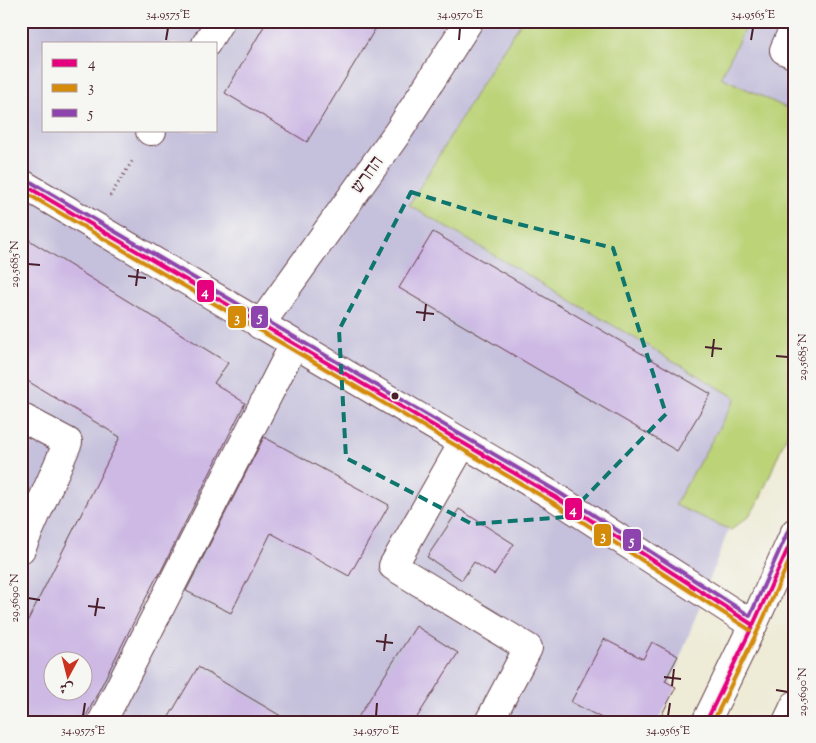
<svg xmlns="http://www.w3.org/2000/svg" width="816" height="743" viewBox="0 0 816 743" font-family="'Sorts Mill Goudy',Amiri,'Frank Ruhl Libre',serif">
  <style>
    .industrial { fill: #c5c0db; fill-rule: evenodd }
    .green { fill: #bcd378; stroke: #837952 }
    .building { fill: #cdb9e4; fill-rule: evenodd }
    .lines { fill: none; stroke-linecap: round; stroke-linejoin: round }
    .minor-casing { stroke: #633e45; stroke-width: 30 }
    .path { stroke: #633e45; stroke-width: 3; stroke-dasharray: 1 4; stroke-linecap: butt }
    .minor { stroke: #fff; stroke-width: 28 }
    .bus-1-casing { stroke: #f6f6f2; stroke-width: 8 }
    .bus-2-casing { stroke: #f6f6f2; stroke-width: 8 }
    .bus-3-casing { stroke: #f6f6f2; stroke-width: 8 }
    .bus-1 { stroke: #e5007d; stroke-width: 4 }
    .bus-2 { stroke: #d48b09; stroke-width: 4 }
    .bus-3 { stroke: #8e44ad; stroke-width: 4 }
    .marked { fill: none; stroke: #0f766e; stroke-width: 4; stroke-dasharray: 10 6; stroke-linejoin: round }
    .ticks { fill: none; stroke: #4a1f2b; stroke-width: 2 }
    .bus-dot { fill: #4a1f2b; stroke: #f6f6f2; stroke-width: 2 }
    .labels { text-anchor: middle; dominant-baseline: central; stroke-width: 4.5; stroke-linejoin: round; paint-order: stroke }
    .street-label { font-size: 19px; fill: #4a1f2b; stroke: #f6f6f2 }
    .line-badge { stroke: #f6f6f2; stroke-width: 2 }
    .badge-label { font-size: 14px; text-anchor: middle; font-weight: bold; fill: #fff }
    .neatline { fill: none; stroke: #4a1f2b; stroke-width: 2 }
    .ticks-label { font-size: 12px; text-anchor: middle; fill: #4a1f2b }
  </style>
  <rect width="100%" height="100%" fill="#f6f6f2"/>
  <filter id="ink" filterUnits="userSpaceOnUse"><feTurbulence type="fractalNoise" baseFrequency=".02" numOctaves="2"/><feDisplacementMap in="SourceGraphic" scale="10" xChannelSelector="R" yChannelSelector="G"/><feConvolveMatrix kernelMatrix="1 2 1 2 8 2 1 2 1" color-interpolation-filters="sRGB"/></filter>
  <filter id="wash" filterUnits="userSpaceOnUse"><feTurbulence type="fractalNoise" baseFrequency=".0096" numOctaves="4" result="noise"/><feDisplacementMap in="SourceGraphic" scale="20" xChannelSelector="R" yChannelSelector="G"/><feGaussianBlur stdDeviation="1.12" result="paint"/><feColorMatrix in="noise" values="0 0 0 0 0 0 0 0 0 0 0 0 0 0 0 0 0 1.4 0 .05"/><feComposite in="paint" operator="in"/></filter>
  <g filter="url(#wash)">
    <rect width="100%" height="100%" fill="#eeebd7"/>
    <path class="industrial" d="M21,21H795V353L656,722H21ZM44,44H216V131H44ZM52,660H82V690H52Z"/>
    <polygon class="green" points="522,21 748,21 721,77 795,112 795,415 759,501 748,517 731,530 675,505 736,398 409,205 493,65"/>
    <g id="blocks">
      <g class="building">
        <polygon points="267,21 380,21 307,142 225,93"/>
        <polygon points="433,232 711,394 677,451 399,288"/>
        <path d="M21,235L228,363L214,383L245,403L158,577L157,576L83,722H34L21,717V634L120,437L21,377ZM52,660H82V690H52Z"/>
        <polygon points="264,437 389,505 349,576 271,533 231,613 186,591"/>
        <polygon points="459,509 514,544 494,575 474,562 462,580 427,557"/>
        <polygon points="416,626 458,653 414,722 355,722"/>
        <polygon points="604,639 643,659 652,642 678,656 665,681 676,687 658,722 609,722 571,702"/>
        <polygon points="198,667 291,722 166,722"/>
      </g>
    </g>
  </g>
  <g filter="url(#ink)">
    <use href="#blocks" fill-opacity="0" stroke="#633e45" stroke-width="1"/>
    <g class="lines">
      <defs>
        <g id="minor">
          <polyline points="795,25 784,50 795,55"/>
          <polyline points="206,44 220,21"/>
          <polyline points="150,131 152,131"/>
          <polyline points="21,183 555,497 753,625"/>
          <polyline points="260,325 398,132 469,21"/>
          <polyline points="21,417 68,442 21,549"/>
          <polyline points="463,443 393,566 528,648 489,722"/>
          <polyline points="102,722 294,344"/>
          <polyline points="706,722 753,625 795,532"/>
          <polyline points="787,722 795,705"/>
        </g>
      </defs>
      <use href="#minor" class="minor-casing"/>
      <polyline class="path" points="110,196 133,160"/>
      <use href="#minor" class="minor"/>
      <defs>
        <g id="bus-1">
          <polyline points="21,183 555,497 753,625"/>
          <polyline points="706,722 753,625 795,533"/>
        </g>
        <g id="bus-2">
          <polyline points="21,190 552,502 750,630"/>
          <polyline points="713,722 759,628 795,548"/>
        </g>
        <polyline id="bus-3" points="24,178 558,492 750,616 789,529"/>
      </defs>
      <use href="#bus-1" class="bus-1-casing"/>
      <use href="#bus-2" class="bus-2-casing"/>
      <use href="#bus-3" class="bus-3-casing"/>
      <use href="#bus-1" class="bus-1"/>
      <use href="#bus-2" class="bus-2"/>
      <use href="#bus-3" class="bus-3"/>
    </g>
  </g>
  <path class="marked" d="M411,192L491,217L613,248L666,414L566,517L472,524L346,458L339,330Z"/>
  <path class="ticks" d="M166,40L168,28M459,40L460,28M751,40L753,28M28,264L40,265M128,276L146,278M136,286L138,269M416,312L434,314M424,321L426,304M705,347L722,349M776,356L788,357M712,357L714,339M28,598L40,600M88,606L105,608M95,616L98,598M376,641L393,643M384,651L386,634M664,677L681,679M672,686L674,669M776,690L788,692M83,716L85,703M376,716L377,703M668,716L670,703"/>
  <circle class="bus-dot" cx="395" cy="396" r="4.5"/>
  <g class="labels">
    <g class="street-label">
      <text transform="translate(368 175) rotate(-54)">החרש</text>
    </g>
  </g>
  <g class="line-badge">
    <rect x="196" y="279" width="19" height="24" rx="5" fill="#e5007d"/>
    <rect x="250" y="305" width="19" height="24" rx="5" fill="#8e44ad"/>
    <rect x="227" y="305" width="20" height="24" rx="5" fill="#d48b09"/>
    <rect x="564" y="497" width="19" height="24" rx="5" fill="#e5007d"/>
    <rect x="593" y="523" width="19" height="24" rx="5" fill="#d48b09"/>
    <rect x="622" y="528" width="20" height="24" rx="5" fill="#8e44ad"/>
  </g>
  <g class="badge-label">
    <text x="205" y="296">4</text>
    <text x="260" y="321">5</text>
    <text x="237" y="322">3</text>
    <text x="573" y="514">4</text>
    <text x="603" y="540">3</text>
    <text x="632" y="545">5</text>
  </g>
  <rect width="816" height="743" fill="none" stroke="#f6f6f2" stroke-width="55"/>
  <rect x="42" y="42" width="175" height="90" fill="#f6f6f2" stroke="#b1a0a2"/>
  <rect x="52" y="59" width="25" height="8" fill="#e5007d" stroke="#b1a0a2"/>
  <text x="88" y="68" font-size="15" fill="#4a1f2b">4</text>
  <rect x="52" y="84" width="25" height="8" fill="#d48b09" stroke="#b1a0a2"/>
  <text x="88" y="92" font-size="15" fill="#4a1f2b">3</text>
  <rect x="52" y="109" width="25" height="8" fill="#8e44ad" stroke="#b1a0a2"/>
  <text x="88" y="118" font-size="15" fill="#4a1f2b">5</text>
  <g transform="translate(68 676) rotate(187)"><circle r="24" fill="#f6f6f2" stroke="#b1a0a2"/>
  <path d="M0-4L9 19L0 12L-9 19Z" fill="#c8321e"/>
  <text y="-8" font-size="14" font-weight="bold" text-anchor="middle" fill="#4a1f2b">ش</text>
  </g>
  <rect x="28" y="28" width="760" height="688" class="neatline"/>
  <g class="ticks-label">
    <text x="168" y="18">34.9575°E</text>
    <text x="460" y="18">34.9570°E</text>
    <text x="753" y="18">34.9565°E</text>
    <text transform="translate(14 264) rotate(-90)" y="4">29.5685°N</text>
    <text transform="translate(802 357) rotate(-90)" y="4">29.5685°N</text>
    <text transform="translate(14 598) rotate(-90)" y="4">29.5690°N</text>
    <text transform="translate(802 692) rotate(-90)" y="4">29.5690°N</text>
    <text x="83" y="734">34.9575°E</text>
    <text x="376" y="734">34.9570°E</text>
    <text x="668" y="734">34.9565°E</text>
  </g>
</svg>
